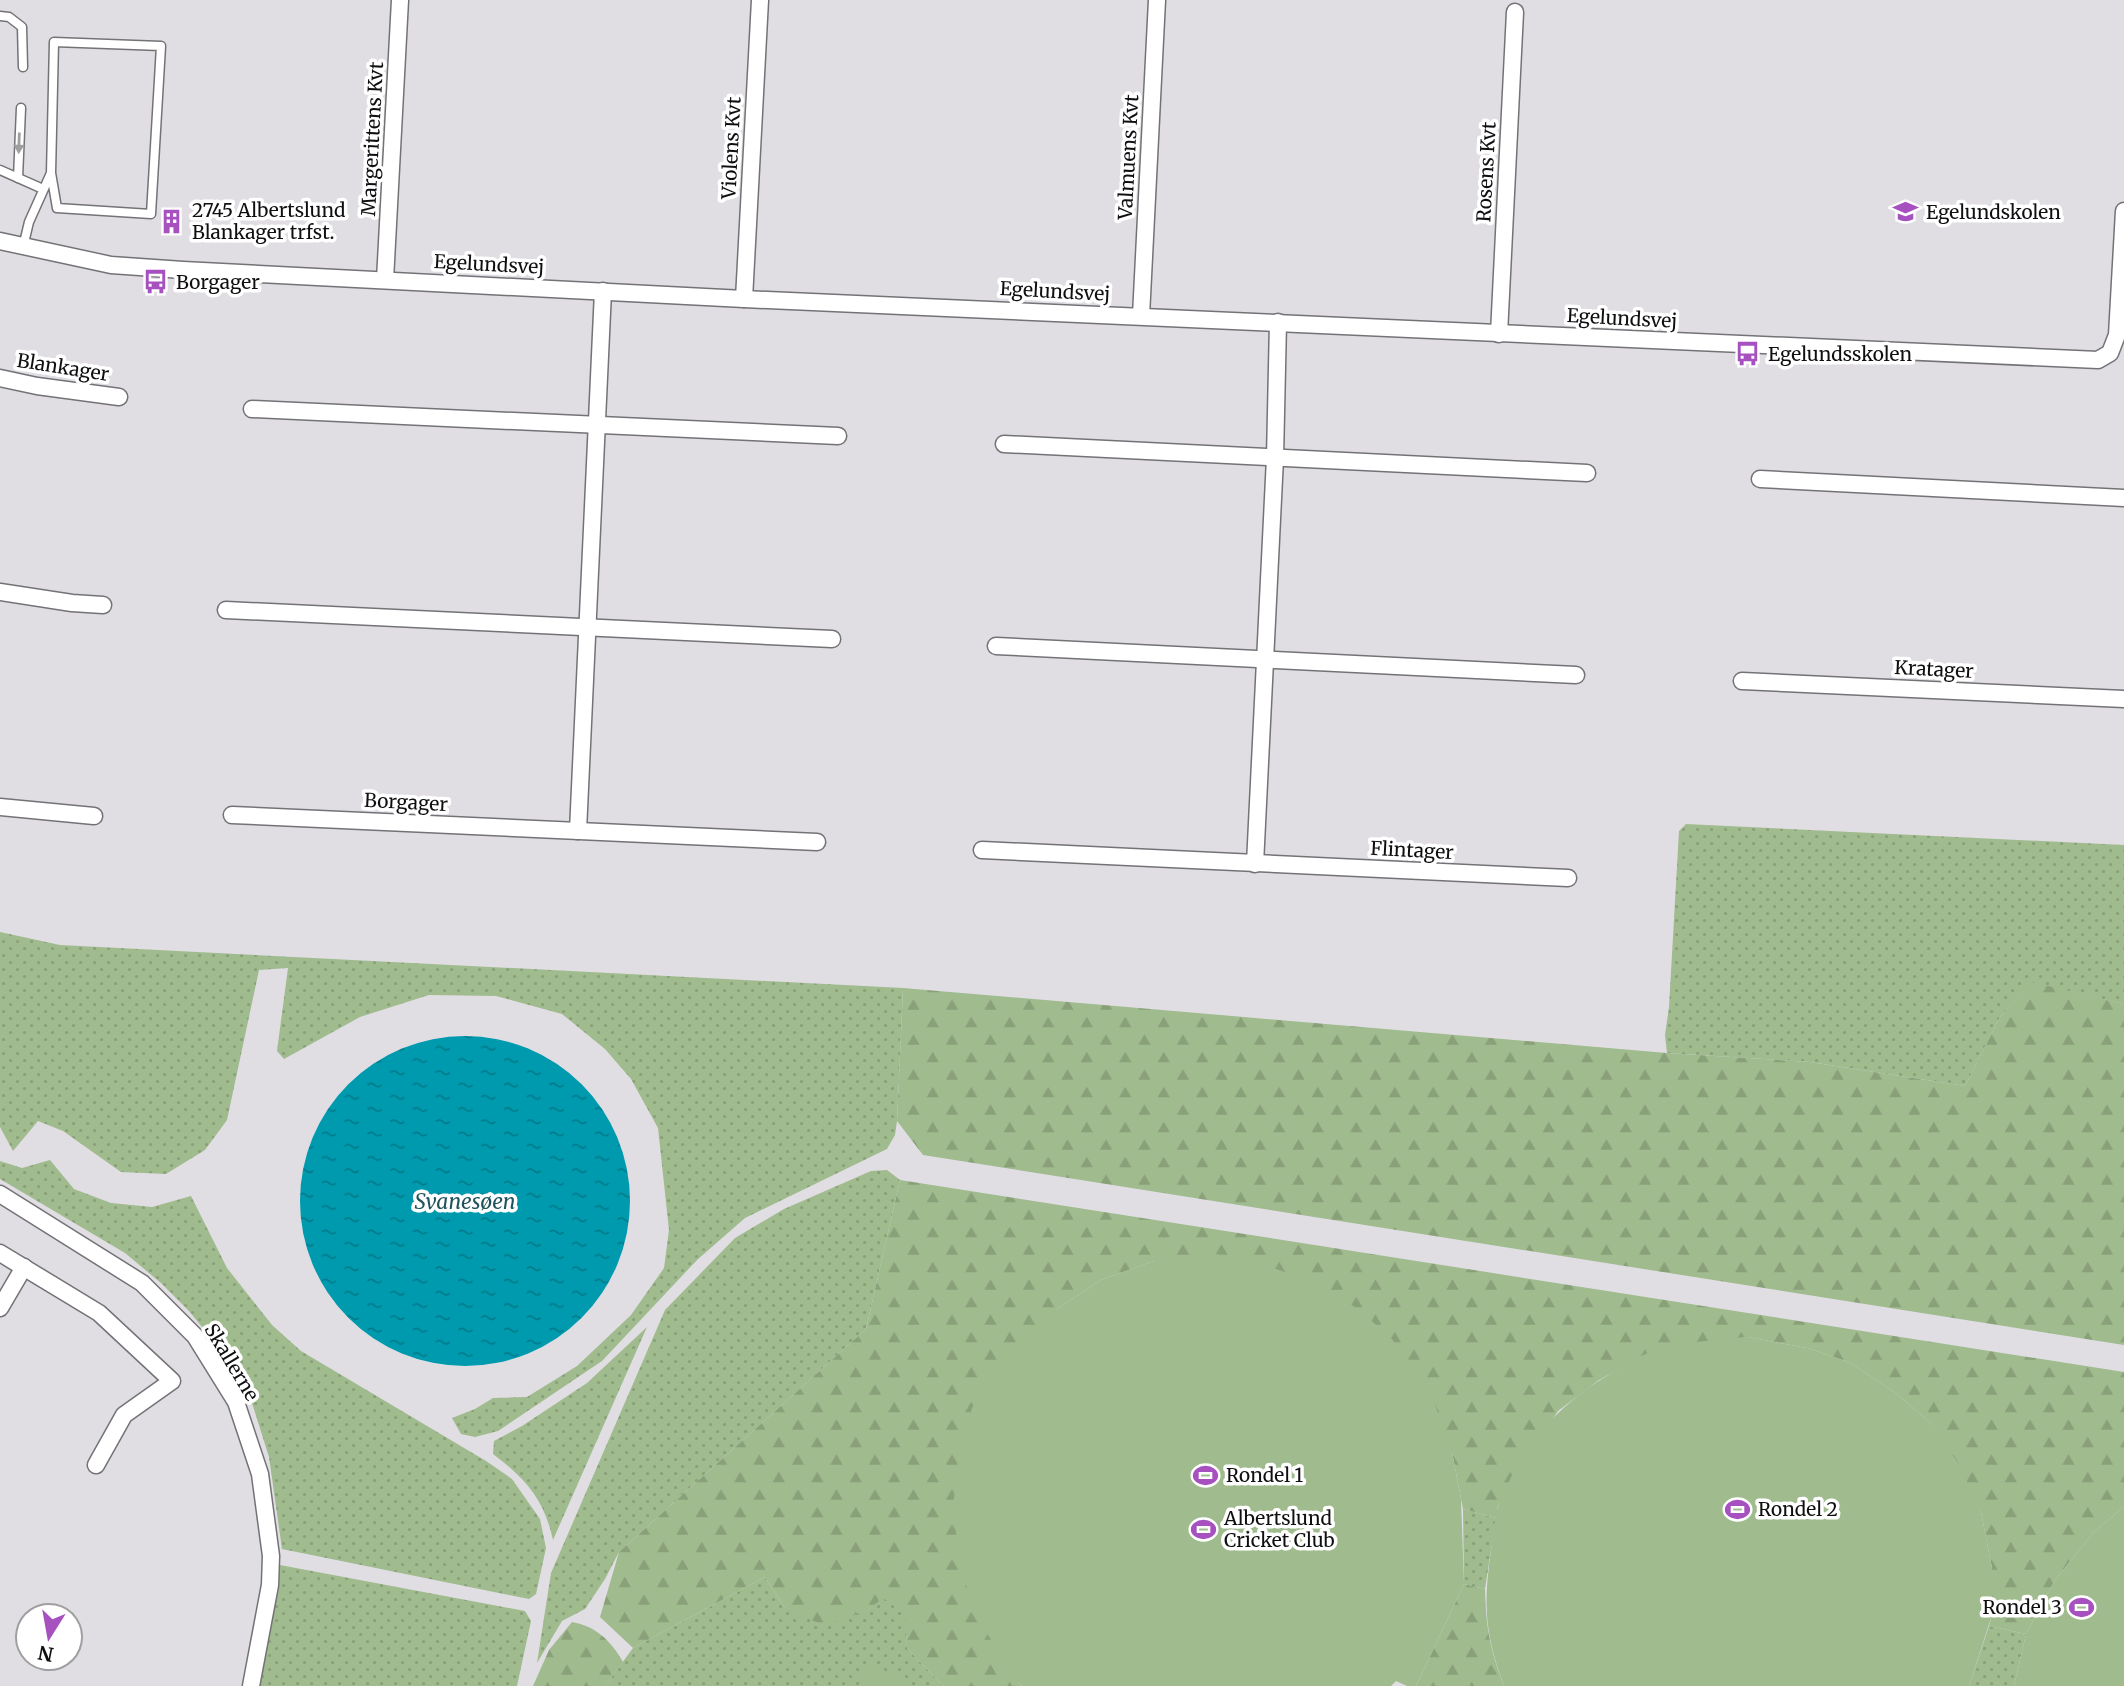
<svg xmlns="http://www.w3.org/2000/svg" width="2124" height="1686" viewBox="0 0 2124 1686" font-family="Merriweather,serif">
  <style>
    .grass { fill: url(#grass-dots) }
    .forest { fill: url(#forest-firs) }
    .garden { fill: #a0bb8e }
    .water { fill: url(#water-ripples) }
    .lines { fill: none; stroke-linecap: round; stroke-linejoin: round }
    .lane-casing { stroke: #737276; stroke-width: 11 }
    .street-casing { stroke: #737276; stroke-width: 19 }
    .lane { stroke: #fff; stroke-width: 8 }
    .street { stroke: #fff; stroke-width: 16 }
    .oneway { fill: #9f9f9f }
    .labels { text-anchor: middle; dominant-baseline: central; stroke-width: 7; stroke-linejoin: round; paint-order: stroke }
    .street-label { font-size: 19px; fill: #0f0e10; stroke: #fff }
    .poi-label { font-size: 19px; fill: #0f0e10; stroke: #fff; text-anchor: start }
    .water-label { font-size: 21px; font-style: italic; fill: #1f535b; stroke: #fff }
  </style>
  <defs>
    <pattern id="grass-dots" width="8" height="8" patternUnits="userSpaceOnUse" patternTransform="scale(1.75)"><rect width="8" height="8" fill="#a0bb8e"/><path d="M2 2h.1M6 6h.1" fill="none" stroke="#89a079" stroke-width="1.8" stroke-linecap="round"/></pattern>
    <pattern id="forest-firs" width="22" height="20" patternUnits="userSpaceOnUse" patternTransform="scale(1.75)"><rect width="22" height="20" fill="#a0bb8e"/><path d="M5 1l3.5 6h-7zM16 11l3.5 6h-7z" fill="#89a079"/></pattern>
    <pattern id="water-ripples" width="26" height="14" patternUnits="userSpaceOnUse" patternTransform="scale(1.75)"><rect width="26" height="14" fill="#009aae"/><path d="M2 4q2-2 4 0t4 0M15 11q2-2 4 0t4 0" fill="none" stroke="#017c8c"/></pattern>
  </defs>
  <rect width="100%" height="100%" fill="#e0dee3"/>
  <g class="grass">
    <polygon points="1686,824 2124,845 2124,1004 2031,983 2000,1017 1965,1086 1810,1062 1667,1053 1665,1035 1669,1007 1679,831"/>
    <polygon points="0,932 60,945 903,988 897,1121 895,1135 887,1149 745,1218 697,1260 602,1361 498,1431 475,1437 461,1434 452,1418 475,1409 493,1398 527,1397 577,1366 631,1315 664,1268 669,1230 658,1128 631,1079 605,1049 562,1014 496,996 429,995 360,1017 284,1059 277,1051 288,968 259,970 227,1120 205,1150 166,1174 121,1172 63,1131 38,1121 13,1151 0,1127"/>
    <polygon points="50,1160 74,1189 111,1203 152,1207 191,1196 227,1268 272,1325 301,1351 486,1461 512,1479 540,1519 546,1548 536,1594 529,1599 282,1549 269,1457 252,1403 224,1354 189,1311 161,1283 125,1253 0,1179 0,1161 22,1168"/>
    <polygon points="887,1170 900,1180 866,1329 619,1552 605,1579 585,1609 562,1621 537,1663 551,1573 665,1310 735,1238 784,1209 871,1171"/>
    <path d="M647,1327L553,1540C544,1499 526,1479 493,1454L494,1441L522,1426L587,1383Z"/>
    <polygon points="1463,1509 1496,1518 1485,1589 1464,1584"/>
    <polygon points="280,1565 525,1611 531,1621 517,1686 259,1686 277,1593"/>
    <polygon points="765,1577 785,1608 868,1610 883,1597 906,1614 907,1648 943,1686 605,1686 633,1648"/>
    <polygon points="1989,1626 2026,1634 2014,1686 1969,1686"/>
  </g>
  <g class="forest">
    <polygon points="2031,982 2124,1004 2124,1345 923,1155 897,1121 903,988 1667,1053 1810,1062 1965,1086 2000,1017"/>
    <polygon points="900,1180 2124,1372 2124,1507 2094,1532 2055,1580 2026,1634 1989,1626 1992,1615 1992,1568 1981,1512 1930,1423 1896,1393 1851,1363 1807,1348 1747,1337 1647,1354 1599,1380 1558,1411 1498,1506 1496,1518 1463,1509 1452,1452 1154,1261 1101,1280 1057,1309 1018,1682 1022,1686 943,1686 907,1648 905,1614 883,1598 868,1610 825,1626 785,1608 765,1577 633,1648 600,1617 619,1552 866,1329"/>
    <path d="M1464,1584L1485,1589C1486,1628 1490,1649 1504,1686H1416Z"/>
    <path d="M572,1622C596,1626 611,1641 623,1662L605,1686H533L549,1650Z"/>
  </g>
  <g class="garden">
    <polygon points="1215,1254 1249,1260 1312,1281 1358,1309 1392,1339 1434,1402 1452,1452 1461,1499 1464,1584 1416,1686 1407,1686 1396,1681 1391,1686 1022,1686 1018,1682 988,1635 961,1573 953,1507 960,1440 981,1385 1013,1345 1057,1309 1101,1280 1154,1261"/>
    <path d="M1747,1337L1807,1348L1851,1363L1896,1393L1930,1423L1960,1466L1981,1512L1992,1568V1615L1969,1686H1504C1485,1635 1483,1605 1491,1551C1493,1536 1494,1518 1499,1504C1522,1445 1560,1402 1615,1371C1626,1365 1637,1357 1648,1353C1679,1342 1714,1340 1747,1337Z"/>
    <polygon points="2124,1507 2124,1686 2014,1686 2026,1634 2055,1580 2094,1532"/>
    <polygon points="870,1663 914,1686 858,1686"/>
  </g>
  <circle class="water" cx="465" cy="1201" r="165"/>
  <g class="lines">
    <defs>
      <g id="lane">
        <polyline points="0,16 9,17 22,27 23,67"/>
        <polyline points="0,170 43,189"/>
        <polyline points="18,178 21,108"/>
        <polyline points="23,247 29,222 51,173 54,42 161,46 151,214 57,208 51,173"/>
      </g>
      <g id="street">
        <polyline points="0,241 111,265 183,270 744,299 2098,360 2110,353 2117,335 2124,211"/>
        <polyline points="385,280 400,0"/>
        <polyline points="744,299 760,0"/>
        <polyline points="1141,316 1157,0"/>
        <polyline points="1499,334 1515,12"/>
        <polyline points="0,378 37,386 119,397"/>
        <polyline points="252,409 838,436"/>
        <polyline points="1004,444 1587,473"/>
        <polyline points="1760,479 2124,498"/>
        <polyline points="0,592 72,603 103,605"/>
        <polyline points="226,610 832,639"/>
        <polyline points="996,646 1576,675"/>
        <polyline points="1742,681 2124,699"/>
        <polyline points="0,807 94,816"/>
        <polyline points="232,815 817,842"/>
        <polyline points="578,831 603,291"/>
        <polyline points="982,850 1568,878"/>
        <polyline points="1255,864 1275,458 1278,322"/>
        <polyline points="0,1194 142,1283 195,1336 236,1402 260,1474 271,1556 270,1585 251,1686"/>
        <polyline points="0,1253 99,1313 172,1381 124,1415 96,1465"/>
        <polyline points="0,1308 24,1267"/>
      </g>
    </defs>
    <use href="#lane" class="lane-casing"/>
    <use href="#street" class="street-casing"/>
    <use href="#lane" class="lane"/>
    <use href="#street" class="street"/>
  </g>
  <defs><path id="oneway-solid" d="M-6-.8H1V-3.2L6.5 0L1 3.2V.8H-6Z" transform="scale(1.75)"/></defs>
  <use class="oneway" href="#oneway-solid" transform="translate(19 143) rotate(92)"/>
  <defs>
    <symbol id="school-bare" viewBox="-9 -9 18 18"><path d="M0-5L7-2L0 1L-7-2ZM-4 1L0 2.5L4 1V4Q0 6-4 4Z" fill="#a651bf" stroke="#fff" stroke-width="2.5" paint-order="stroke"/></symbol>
    <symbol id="building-bare" viewBox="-9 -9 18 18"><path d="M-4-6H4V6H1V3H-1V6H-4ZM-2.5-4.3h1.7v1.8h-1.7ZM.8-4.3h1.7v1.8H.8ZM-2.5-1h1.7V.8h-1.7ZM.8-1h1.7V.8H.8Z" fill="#a651bf" stroke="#fff" stroke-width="2.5" paint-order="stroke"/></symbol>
    <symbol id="bus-bare" viewBox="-9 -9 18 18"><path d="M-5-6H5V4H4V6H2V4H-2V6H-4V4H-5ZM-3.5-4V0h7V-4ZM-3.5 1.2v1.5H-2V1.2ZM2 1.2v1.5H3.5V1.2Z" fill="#a651bf" stroke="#fff" stroke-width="2.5" paint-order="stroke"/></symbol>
    <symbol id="stadium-bare" viewBox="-9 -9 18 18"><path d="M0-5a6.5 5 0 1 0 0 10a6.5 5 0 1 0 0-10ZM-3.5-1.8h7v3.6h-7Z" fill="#a651bf" stroke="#fff" stroke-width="2.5" paint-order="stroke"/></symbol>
  </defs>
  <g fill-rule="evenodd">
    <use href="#school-bare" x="1888" y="194" width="35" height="35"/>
    <use href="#building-bare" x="154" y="204" width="35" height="35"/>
    <use href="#bus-bare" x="138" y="264" width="35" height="35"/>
    <use href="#bus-bare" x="1730" y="336" width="35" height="35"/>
    <use href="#stadium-bare" x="1188" y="1458" width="35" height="35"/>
    <use href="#stadium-bare" x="1720" y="1492" width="35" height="35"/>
    <use href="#stadium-bare" x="1186" y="1512" width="35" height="35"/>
    <use href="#stadium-bare" x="2064" y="1590" width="35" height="35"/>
  </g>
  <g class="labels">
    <g class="street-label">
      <text transform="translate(372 139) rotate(-87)">Margerittens Kvt</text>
      <text transform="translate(731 148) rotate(-87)">Violens Kvt</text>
      <text transform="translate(1128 157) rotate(-87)">Valmuens Kvt</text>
      <text transform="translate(1486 172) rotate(-87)">Rosens Kvt</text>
      <text transform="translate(489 264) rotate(3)">Egelundsvej</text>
      <text transform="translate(1055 291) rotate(3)">Egelundsvej</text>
      <text transform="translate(1622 318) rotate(3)">Egelundsvej</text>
      <text transform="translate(63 367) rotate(9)">Blankager</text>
      <text transform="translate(1934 669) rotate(3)">Kratager</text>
      <text transform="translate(406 802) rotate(3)">Borgager</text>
      <text transform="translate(1412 850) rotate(3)">Flintager</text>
      <text transform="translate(232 1362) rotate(59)">Skallerne</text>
    </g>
    <g class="poi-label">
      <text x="192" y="210">2745 Albertslund<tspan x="192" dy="22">Blankager trfst.</tspan></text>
      <text x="1926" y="212">Egelundskolen</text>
      <text x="176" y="282">Borgager</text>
      <text x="1768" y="354">Egelundsskolen</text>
      <text x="1226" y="1475">Rondel 1</text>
      <text x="1758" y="1509">Rondel 2</text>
      <text x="1224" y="1518">Albertslund<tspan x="1224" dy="22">Cricket Club</tspan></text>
      <text x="2062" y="1607" text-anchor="end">Rondel 3</text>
    </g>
    <g class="water-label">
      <text x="465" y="1201">Svanesøen</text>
    </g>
  </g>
  <g transform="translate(49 1637) rotate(191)"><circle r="33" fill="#ffffff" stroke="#9f9f9f" stroke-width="2"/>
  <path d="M0-5L12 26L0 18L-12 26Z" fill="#a651bf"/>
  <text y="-10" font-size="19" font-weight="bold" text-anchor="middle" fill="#0f0e10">N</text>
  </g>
</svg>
